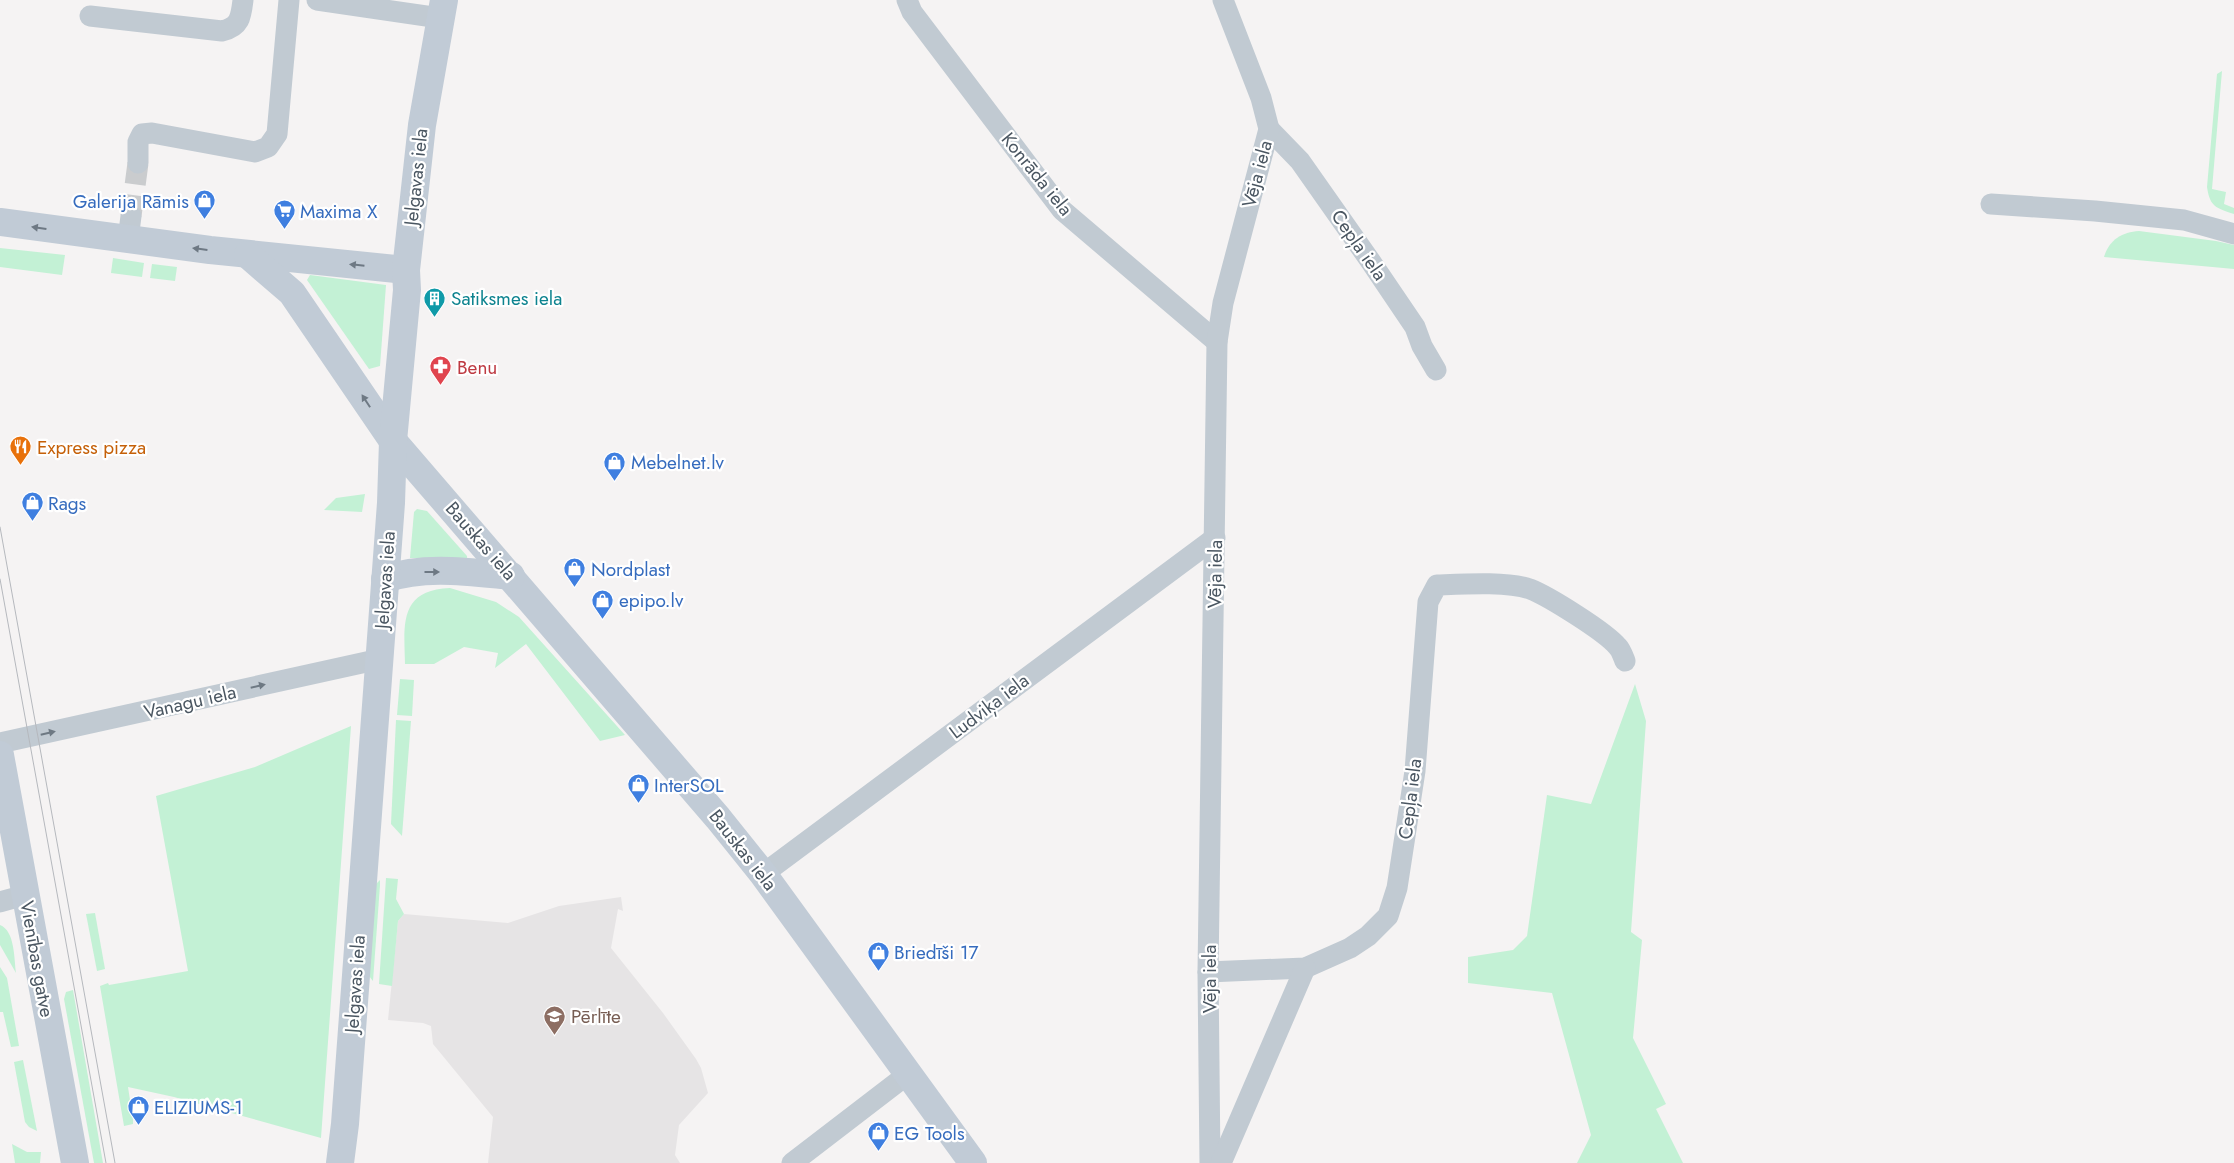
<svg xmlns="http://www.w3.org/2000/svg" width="2234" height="1163" viewBox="0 0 2234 1163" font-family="Jost,sans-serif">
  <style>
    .education { fill: #e6e4e5 }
    .green { fill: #c3f1d5 }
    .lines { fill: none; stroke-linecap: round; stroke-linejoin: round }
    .street-tunnel { stroke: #caccce; stroke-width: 21; stroke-dasharray: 21 11; stroke-linecap: butt }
    .street { stroke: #c1cad2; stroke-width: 21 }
    .secondary { stroke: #c1cbd6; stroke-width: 28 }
    .tram { stroke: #b5b8bd; stroke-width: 1 }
    .oneway { fill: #6e7984 }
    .oneway2 { fill: #6e7983 }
    .labels { text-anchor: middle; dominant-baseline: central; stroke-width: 4.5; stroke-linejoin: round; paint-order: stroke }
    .street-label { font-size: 19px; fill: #4a5661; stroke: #fff }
    .shop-label { font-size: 19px; fill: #366cbe; stroke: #fff; text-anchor: start }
    .culture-label { font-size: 19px; fill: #0d838f; stroke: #fff; text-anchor: start }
    .health-label { font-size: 19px; fill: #be3a42; stroke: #fff; text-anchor: start }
    .food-label { font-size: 19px; fill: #c56008; stroke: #fff; text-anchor: start }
    .education-label { font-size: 19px; fill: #785e54; stroke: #fff; text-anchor: start }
  </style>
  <rect width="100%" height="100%" fill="#f5f3f3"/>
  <polygon class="education" points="621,897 623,911 618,909 611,948 663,1013 696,1059 701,1068 708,1093 679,1125 675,1155 680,1163 488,1163 493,1117 433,1044 431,1026 423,1023 388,1020 398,921 404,914 508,923 559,906"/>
  <g class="green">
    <path d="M2222,71L2212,189L2226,192L2224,204L2234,208V214C2216,208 2210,207 2207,187L2217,74Z"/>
    <path d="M2139,231L2216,241L2234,245V269L2104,257C2109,240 2122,232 2139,231Z"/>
    <polygon points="0,248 65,255 62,275 0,267"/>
    <polygon points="113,258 144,263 142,277 111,273"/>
    <polygon points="152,264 177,267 175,281 150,278"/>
    <polygon points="310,275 386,285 380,366 369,369 307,280"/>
    <polygon points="365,494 362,512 324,510 336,498"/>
    <polygon points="417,509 427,511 467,556 467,558 410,558 414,512"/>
    <path d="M450,588L496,602L519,617L625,735L600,741L526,644L495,668L498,653L464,647L434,664H405C404,624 399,590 450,588Z"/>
    <polygon points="400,679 414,680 412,716 397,715"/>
    <polygon points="1635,684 1646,721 1631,932 1642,940 1633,1038 1666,1104 1656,1109 1683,1163 1577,1163 1591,1135 1552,993 1468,983 1468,957 1513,950 1527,936 1547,795 1591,804"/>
    <polygon points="396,720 411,721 402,836 391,824"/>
    <polygon points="351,726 321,1138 174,1097 128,1087 133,1120 133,1124 124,1126 100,986 108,983 109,985 188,971 156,796 255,767"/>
    <polygon points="386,878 398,879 396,899 404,914 398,921 392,986 379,984"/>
    <polygon points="380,880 380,885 373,981 369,976 375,885"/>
    <polygon points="95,913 105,969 97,971 86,914"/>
    <path d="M0,925C15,931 14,958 16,973L0,945Z"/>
    <polygon points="0,967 7,978 19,1046 11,1047 3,1012 0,1012"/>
    <polygon points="73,990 103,1163 94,1163 64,999 66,992"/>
    <polygon points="23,1060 37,1131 29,1127 25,1122 14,1062"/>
    <polygon points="12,1144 27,1152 41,1152 40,1163 15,1163"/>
  </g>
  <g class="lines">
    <polyline class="street-tunnel" points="131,216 138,163"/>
    <g class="street">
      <polyline points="317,0 440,18"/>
      <polyline points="907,0 912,12 1062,210 1217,342"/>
      <path d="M90,16L222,31C240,27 241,17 243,0"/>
      <polyline points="1269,129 1300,161 1371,262 1415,327 1422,346 1436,370"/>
      <polyline points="138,163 138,142 142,134 152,133 255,152 268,147 277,134 289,0"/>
      <polyline points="1991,204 2095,211 2184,220 2234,234"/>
      <polyline points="128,240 131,216"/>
      <polyline points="0,743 380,659"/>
      <polyline points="763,874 1215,538"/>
      <polyline points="0,902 25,895"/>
      <path d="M1208,972L1305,968L1350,948L1368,936L1388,916L1397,888L1415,771L1428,602L1437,585C1462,584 1508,581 1530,589C1548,596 1606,632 1618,647C1621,650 1623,656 1625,661"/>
      <polyline points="792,1163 908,1074"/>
      <polyline points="1210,1163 1208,972 1217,342 1223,303 1269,129 1261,98 1223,0"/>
      <polyline points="1221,1163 1305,968"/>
    </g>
    <g class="secondary">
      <polyline points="0,222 210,250 406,270"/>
      <polyline points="248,255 292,293 393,441 718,818 763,874 973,1163"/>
      <path d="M385,579C424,565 470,572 511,576"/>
      <polyline points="0,755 75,1163"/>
      <polyline points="340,1163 345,1124 391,503 393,441 407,290 406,270 422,125 444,0"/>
    </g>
    <g class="tram">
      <polyline points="0,527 115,1163"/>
      <polyline points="0,579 106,1163"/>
    </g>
  </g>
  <defs><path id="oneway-solid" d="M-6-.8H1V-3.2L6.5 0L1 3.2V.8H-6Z" transform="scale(1.25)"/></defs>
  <g class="oneway">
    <use href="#oneway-solid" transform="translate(39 228) rotate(-172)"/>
    <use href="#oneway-solid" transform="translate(200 249) rotate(-173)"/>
    <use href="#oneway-solid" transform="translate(357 265) rotate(-174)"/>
    <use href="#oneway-solid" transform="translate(366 401) rotate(-123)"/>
    <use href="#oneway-solid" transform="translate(432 572)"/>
  </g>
  <g class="oneway2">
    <use href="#oneway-solid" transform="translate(258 686) rotate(-13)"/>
    <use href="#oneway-solid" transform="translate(48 733) rotate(-13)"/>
  </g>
  <defs>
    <symbol id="shop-pin" viewBox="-11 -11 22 30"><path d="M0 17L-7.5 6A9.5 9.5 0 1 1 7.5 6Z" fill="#3f7fe0" stroke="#fff"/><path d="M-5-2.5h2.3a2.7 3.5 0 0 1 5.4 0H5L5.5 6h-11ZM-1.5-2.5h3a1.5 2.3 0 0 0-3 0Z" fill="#fff"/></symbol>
    <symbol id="supermarket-pin" viewBox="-11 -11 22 30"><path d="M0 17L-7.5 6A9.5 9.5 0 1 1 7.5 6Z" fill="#3f7fe0" stroke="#fff"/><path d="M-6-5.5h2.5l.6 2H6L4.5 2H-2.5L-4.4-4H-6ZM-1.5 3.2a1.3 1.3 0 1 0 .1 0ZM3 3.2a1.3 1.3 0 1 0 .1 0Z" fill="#fff"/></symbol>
    <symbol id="building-pin" viewBox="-11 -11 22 30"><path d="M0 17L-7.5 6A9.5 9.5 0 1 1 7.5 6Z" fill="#0f9aa8" stroke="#fff"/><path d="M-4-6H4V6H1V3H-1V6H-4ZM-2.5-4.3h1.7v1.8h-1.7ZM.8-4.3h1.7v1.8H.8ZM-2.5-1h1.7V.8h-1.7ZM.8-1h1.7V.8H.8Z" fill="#fff"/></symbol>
    <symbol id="pharmacy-pin" viewBox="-11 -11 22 30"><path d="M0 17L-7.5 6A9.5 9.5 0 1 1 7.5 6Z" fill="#e0444e" stroke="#fff"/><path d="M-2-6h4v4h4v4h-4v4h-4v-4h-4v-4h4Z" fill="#fff"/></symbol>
    <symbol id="restaurant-pin" viewBox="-11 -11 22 30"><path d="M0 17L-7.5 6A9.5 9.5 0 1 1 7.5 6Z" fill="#e8710a" stroke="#fff"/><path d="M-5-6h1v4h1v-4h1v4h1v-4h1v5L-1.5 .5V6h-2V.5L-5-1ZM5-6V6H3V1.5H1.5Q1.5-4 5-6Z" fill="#fff"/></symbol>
    <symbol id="school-pin" viewBox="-11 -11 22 30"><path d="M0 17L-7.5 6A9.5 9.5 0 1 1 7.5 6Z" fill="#8d6e63" stroke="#fff"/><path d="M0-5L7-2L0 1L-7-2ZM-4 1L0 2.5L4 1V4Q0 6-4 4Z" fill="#fff"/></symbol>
  </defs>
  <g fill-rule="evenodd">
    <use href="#shop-pin" x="192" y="188" width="25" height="34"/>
    <use href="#supermarket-pin" x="272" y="198" width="25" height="34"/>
    <use href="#building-pin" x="422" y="286" width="25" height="34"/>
    <use href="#pharmacy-pin" x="428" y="354" width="25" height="34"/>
    <use href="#restaurant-pin" x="8" y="434" width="25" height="34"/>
    <use href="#shop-pin" x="602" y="450" width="25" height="34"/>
    <use href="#shop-pin" x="20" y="490" width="25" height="34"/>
    <use href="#shop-pin" x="562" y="556" width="25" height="34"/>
    <use href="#shop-pin" x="590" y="588" width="25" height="34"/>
    <use href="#shop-pin" x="626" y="772" width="25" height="34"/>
    <use href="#shop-pin" x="866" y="940" width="25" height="34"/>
    <use href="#school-pin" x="542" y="1004" width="25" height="34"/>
    <use href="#shop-pin" x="126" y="1094" width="25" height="34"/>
    <use href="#shop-pin" x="866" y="1120" width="25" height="34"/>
  </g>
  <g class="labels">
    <g class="street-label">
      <text transform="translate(1037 174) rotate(51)">Konrāda iela</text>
      <text transform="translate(1257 174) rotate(-75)">Vēja iela</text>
      <text transform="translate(416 177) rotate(-84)">Jelgavas iela</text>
      <text transform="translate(1359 245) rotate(55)">Cepļa iela</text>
      <text transform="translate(481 541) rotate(49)">Bauskas iela</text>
      <text transform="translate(1215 574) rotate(-89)">Vēja iela</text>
      <text transform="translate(385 580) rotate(-86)">Jelgavas iela</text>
      <text transform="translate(190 702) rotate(-13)">Vanagu iela</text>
      <text transform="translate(989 706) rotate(-37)">Ludviķa iela</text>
      <text transform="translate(1410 799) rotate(-83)">Cepļa iela</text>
      <text transform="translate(743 850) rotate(52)">Bauskas iela</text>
      <text transform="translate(37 959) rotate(80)">Vienības gatve</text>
      <text transform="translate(1209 979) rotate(-90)">Vēja iela</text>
      <text transform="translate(355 984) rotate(-86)">Jelgavas iela</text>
    </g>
    <g class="shop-label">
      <text x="189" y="201" text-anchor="end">Galerija Rāmis</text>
      <text x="300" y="211">Maxima X</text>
      <text x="631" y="462">Mebelnet.lv</text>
      <text x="48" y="503">Rags</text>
      <text x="591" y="569">Nordplast</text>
      <text x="619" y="600">epipo.lv</text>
      <text x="654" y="785">InterSOL</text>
      <text x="894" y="952">Briedīši 17</text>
      <text x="154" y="1107">ELIZIUMS-1</text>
      <text x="894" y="1133">EG Tools</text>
    </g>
    <g class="culture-label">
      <text x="451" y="298">Satiksmes iela</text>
    </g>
    <g class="health-label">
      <text x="457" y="367">Benu</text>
    </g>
    <g class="food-label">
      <text x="37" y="447">Express pizza</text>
    </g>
    <g class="education-label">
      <text x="571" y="1016">Pērlīte</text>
    </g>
  </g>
</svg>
